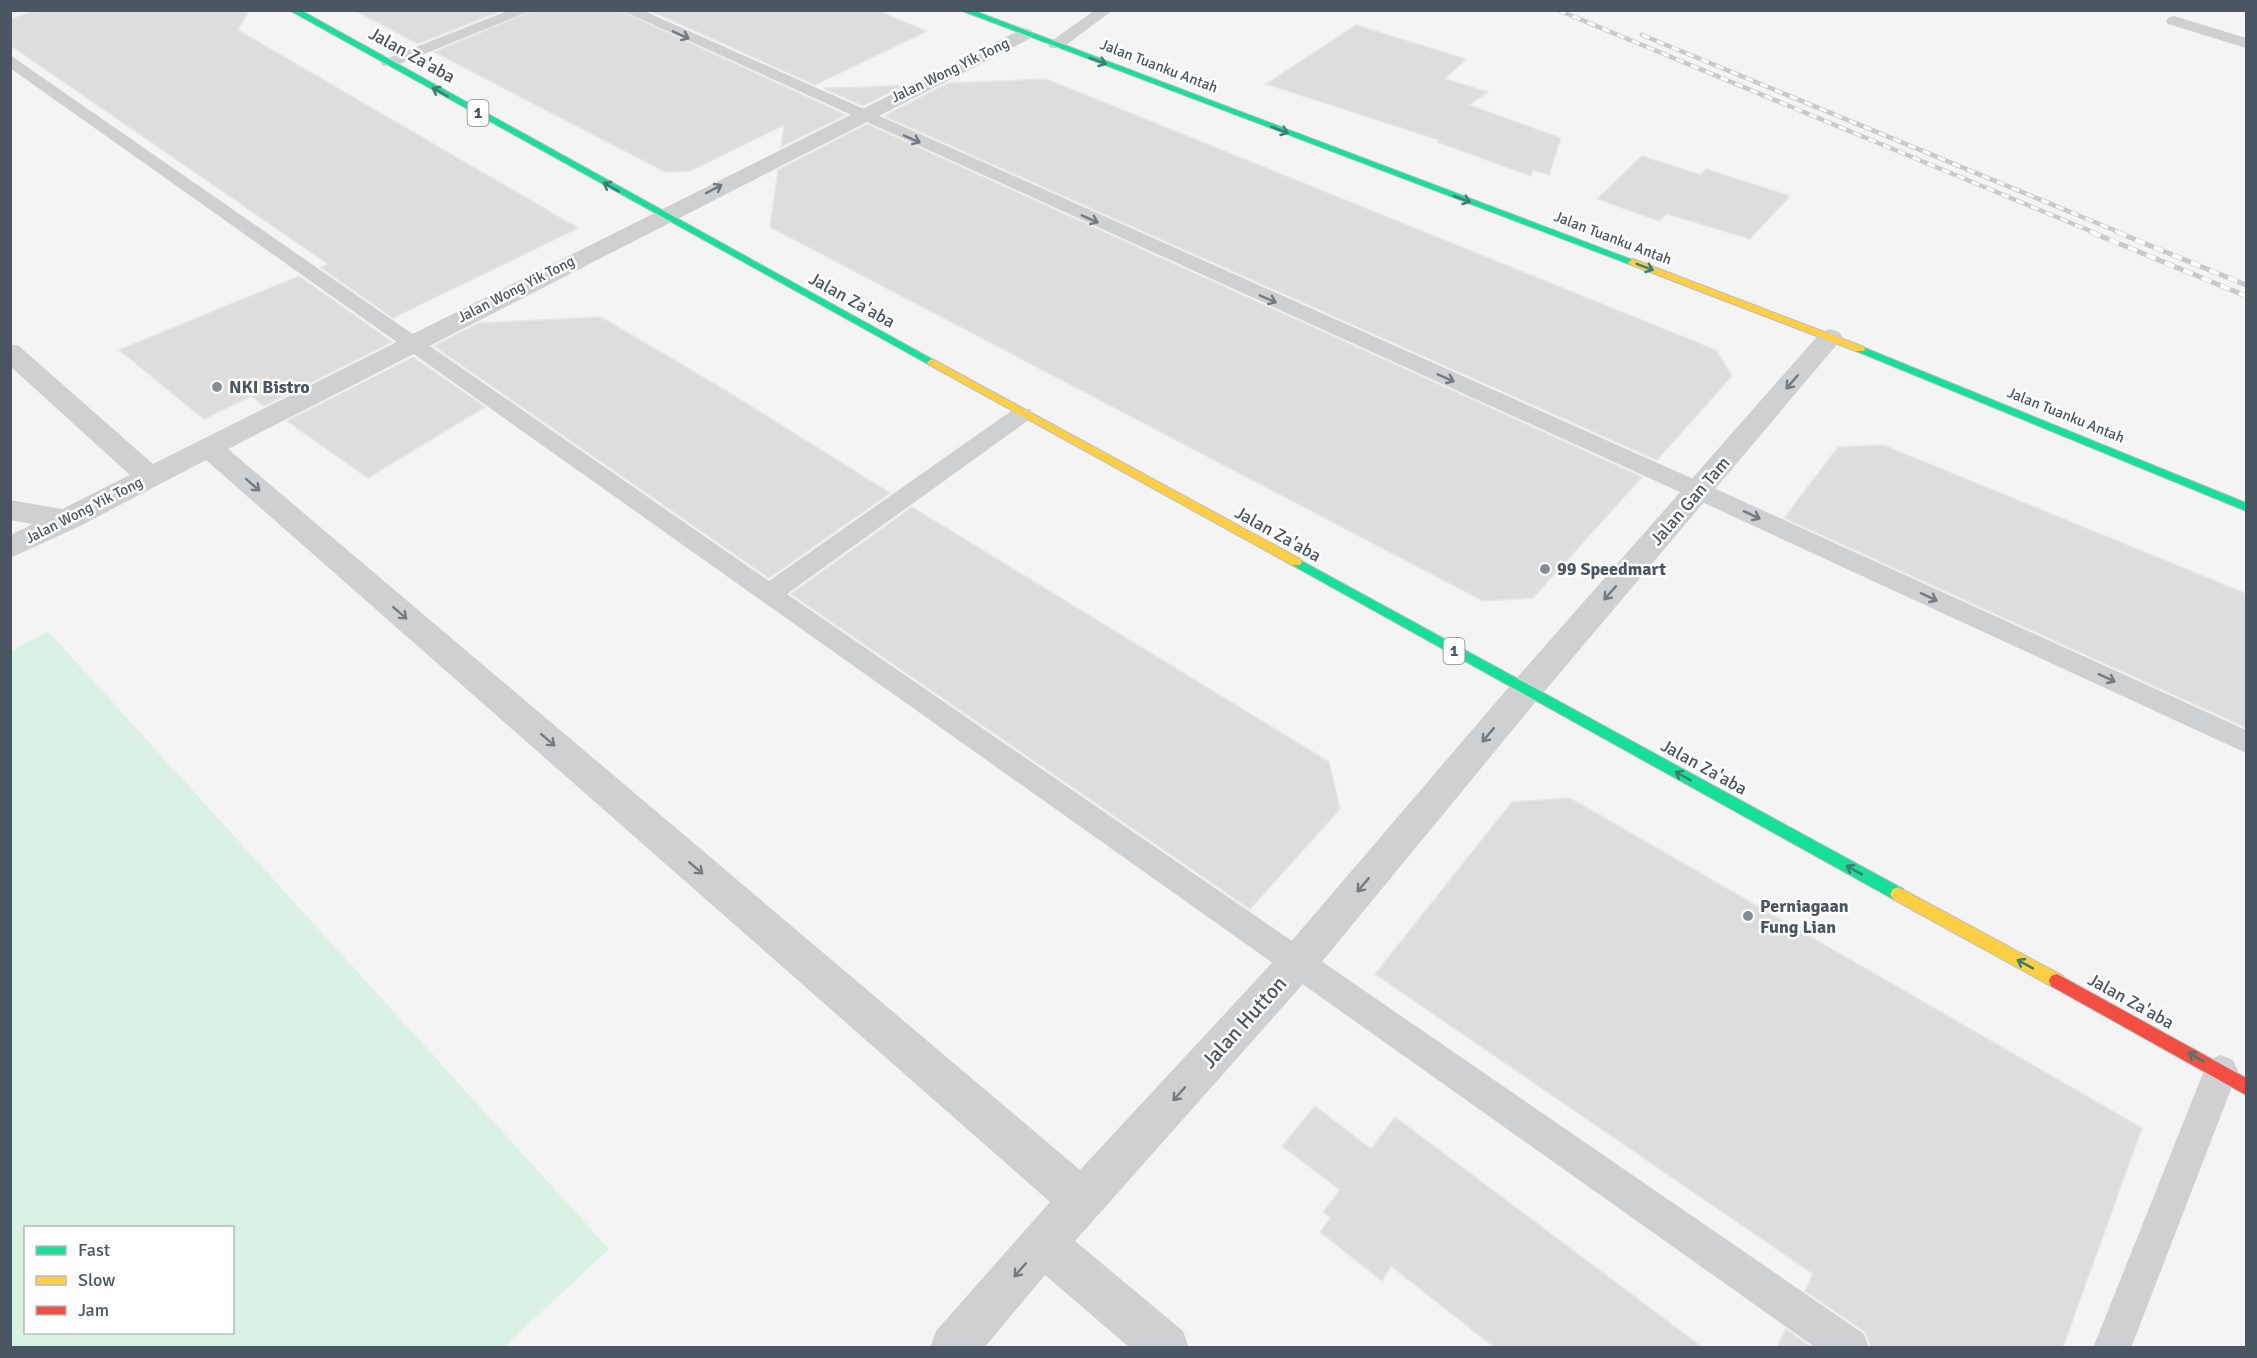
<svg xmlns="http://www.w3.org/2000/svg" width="2257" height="1358" viewBox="0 0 2257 1358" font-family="Signika,sans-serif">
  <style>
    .green { fill: #d9f2e3; fill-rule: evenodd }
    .building { fill: #ddddde; stroke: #e5e6e7; stroke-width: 1.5 }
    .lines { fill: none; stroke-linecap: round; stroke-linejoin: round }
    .fast-casing { stroke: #b9bec3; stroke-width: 2 }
    .slow-casing { stroke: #b9bec3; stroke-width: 2 }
    .jam-casing { stroke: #b9bec3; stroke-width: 2 }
    .lane { fill: #ced0d2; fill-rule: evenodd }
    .street { fill: #ced0d2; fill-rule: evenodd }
    .fast { fill: #16e098; fill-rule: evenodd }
    .slow { fill: #ffcf43; fill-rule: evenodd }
    .jam { fill: #f24e42; fill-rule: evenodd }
    .rail-far1-casing { stroke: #c9cacc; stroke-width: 4.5 }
    .rail-casing { stroke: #c9cacc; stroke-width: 5 }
    .rail-far1 { stroke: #fff; stroke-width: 3; stroke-dasharray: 8; stroke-linecap: butt }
    .rail { stroke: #fff; stroke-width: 4; stroke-dasharray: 10; stroke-linecap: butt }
    .oneway { stroke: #727b83 }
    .oneway2 { stroke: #3a7f72 }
    .poi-dot { fill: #868d94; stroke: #fff; stroke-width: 2 }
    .labels { text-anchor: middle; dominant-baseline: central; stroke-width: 5; stroke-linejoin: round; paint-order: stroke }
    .far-street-label { font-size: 15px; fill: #4a5661; stroke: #fff }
    .shield { fill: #fff; stroke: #808990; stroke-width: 1.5 }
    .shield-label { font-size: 16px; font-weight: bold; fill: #4a5661 }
    .street-label { font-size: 18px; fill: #4a5661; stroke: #fff }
    .poi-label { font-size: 18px; font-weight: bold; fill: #4a5661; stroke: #fff; text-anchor: start }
    .near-street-label { font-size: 21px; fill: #4a5661; stroke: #fff }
  </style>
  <rect width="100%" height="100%" fill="#f4f4f4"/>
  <path class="green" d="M48,631L609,1249L504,1347H11V651ZM26,1228H232V1332H26Z"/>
  <g class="building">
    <polygon points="38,10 249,10 238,30 578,228 393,318 320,267 328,264 10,45 10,19"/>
    <polygon points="354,10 503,10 418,44"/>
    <polygon points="534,10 619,10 846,115 781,147 784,125 690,171 665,172 434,52"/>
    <polygon points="649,10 876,10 927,31 815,85"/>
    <polygon points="1356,25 1466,59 1445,79 1488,92 1469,105 1561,138 1549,175 1533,170 1531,176 1437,142 1439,140 1266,84"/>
    <polygon points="1046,79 1716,350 1732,376 1657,460 884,116 948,83"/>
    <polygon points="905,85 863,106 823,88 863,87"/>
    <polygon points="867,124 1642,477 1533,598 1483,601 770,227 778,170"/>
    <polygon points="1642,156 1701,175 1706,169 1790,196 1750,239 1667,214 1659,221 1597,199"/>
    <polygon points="299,276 392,342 264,406 251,396 204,419 119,350"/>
    <polygon points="601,317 725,390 890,493 769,578 434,346 479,323"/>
    <polygon points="413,357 485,407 368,478 287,421"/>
    <polygon points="1883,445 2247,594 2247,728 1784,518 1838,447"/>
    <polygon points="912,507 1329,762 1340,809 1250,909 791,594"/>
    <polygon points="1570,798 2142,1128 2063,1347 1871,1347 1865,1332 1805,1291 1813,1274 1375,974 1512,802"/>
    <polygon points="1315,1106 1371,1149 1395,1117 1702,1347 1494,1347 1391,1266 1382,1281 1320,1232 1331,1218 1323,1212 1340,1190 1282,1146"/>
    <polygon points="1786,1329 1811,1347 1777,1347"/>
  </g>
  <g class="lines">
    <defs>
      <g id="fast">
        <polygon points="289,10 300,10 937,362 932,365 928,364"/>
        <polygon points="960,10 972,10 1638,262 1637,264 1629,264"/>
        <polygon points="1860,346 2246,503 2246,511 1856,351 1856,347"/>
        <polygon points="1296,558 1903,889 1906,894 1903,899 1898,901 1893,899 1292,565 1290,562"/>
      </g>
      <g id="slow">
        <polygon points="1633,259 1864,347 1865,349 1864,351 1856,351 1629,264 1628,262"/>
        <polygon points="932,359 1300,559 1302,562 1300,565 1292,565 928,364 927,362"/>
        <polygon points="1898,887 2063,976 2065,981 2063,986 2057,988 2051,986 1893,899 1890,894 1893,889"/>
      </g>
      <polygon id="jam" points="2057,974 2246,1078 2246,1095 2051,986 2049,981 2051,976"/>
    </defs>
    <use href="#fast" class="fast-casing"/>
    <use href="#slow" class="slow-casing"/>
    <use href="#jam" class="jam-casing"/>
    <g class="lane">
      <polygon points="510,10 532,10 395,66 383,66 381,63 383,60"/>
      <polygon points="621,10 642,10 1707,485 2246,730 2246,753 1691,497"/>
      <polygon points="1095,10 1113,10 1062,48 1050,48 1048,45 1050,42"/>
      <polygon points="2174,16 2246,38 2246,48 2168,24 2166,21 2168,18"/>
      <polygon points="10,55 769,581 1014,409 1030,409 1033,414 1030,419 787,594 1864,1334 1869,1348 1816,1348 10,68"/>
      <polygon points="2221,1055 2233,1060 2238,1071 2131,1348 2093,1348 2204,1071 2209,1060"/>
    </g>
    <polygon class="street" points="1024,28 1031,30 1034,34 1031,38 228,449 1080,1170 1283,951 1514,681 1821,332 1830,329 1839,332 1843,337 1839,342 1538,699 1311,975 1075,1241 1183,1331 1189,1348 1130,1348 1045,1275 984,1348 930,1348 936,1331 1050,1202 206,460 78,527 10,558 10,535 33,524 10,520 10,500 62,509 130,475 10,366 10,344 19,346 153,464"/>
    <use href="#fast" class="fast"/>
    <use href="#slow" class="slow"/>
    <use href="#jam" class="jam"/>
    <defs>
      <g id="rail-far1">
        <polyline points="1558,10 2095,233"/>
        <polyline points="1642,35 2121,233"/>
      </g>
      <g id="rail">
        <polyline points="2091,232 2246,296"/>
        <polyline points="2117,232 2246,285"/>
      </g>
    </defs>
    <use href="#rail-far1" class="rail-far1-casing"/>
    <use href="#rail" class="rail-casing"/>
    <use href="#rail-far1" class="rail-far1"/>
    <use href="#rail" class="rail"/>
  </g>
  <defs><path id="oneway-shaft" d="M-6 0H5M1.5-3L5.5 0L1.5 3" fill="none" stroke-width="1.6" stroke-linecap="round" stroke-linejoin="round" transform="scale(1.5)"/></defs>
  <g class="oneway">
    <use href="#oneway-shaft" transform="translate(681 35) rotate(24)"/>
    <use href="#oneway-shaft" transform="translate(912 139) rotate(24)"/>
    <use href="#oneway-shaft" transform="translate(714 189) rotate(-27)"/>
    <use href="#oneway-shaft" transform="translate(1090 219) rotate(24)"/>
    <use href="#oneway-shaft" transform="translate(1268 299) rotate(24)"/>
    <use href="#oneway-shaft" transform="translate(1446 378) rotate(24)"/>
    <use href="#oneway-shaft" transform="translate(1792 382) rotate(131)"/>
    <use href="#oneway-shaft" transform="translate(253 485) rotate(41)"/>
    <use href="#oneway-shaft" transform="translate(1752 515) rotate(25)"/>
    <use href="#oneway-shaft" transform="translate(1610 593) rotate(131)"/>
    <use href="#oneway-shaft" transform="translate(1929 597) rotate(25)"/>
    <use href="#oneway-shaft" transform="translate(400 613) rotate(41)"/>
    <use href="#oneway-shaft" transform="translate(2107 678) rotate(25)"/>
    <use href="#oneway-shaft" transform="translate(1488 735) rotate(130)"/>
    <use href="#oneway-shaft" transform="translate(548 740) rotate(41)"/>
    <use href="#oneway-shaft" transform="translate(696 868) rotate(41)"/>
    <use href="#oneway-shaft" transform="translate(1363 885) rotate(130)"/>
    <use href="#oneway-shaft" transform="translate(1179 1094) rotate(132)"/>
    <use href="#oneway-shaft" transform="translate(1020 1270) rotate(131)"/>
  </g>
  <g class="oneway2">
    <use href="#oneway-shaft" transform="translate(1098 61) rotate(21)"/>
    <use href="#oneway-shaft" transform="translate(440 92) rotate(-151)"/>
    <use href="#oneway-shaft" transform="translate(1280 130) rotate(21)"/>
    <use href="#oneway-shaft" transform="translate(611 187) rotate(-151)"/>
    <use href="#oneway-shaft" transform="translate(1462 199) rotate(21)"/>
    <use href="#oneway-shaft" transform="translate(1645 267) rotate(21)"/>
    <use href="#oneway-shaft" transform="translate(1683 776) rotate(-151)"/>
    <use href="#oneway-shaft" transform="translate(1854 870) rotate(-151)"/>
    <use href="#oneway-shaft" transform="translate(2025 964) rotate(-151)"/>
    <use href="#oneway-shaft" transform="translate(2196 1057) rotate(-151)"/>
  </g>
  <g class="poi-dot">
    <circle cx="217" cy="387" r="6"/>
    <circle cx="1545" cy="569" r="6"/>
    <circle cx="1748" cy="916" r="6"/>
  </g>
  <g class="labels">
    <g class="far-street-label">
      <text transform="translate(1159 66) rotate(21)">Jalan Tuanku Antah</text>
      <text transform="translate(950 70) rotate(-26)">Jalan Wong Yik Tong</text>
      <text transform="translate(1613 238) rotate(21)">Jalan Tuanku Antah</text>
      <text transform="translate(516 289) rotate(-27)">Jalan Wong Yik Tong</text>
      <text transform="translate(2066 415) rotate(22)">Jalan Tuanku Antah</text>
      <text transform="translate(84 510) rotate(-27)">Jalan Wong Yik Tong</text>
    </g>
    <g class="shield">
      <rect x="467.5" y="100" width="21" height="26" rx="4.5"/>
      <rect x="1443.5" y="638" width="21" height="26" rx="4.5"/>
    </g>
    <g class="shield-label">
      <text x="478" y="113">1</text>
      <text x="1454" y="651">1</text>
    </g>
    <g class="street-label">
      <text transform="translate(412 55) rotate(29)">Jalan Za'aba</text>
      <text transform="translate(852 300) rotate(29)">Jalan Za'aba</text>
      <text transform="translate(1690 501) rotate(-49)">Jalan Gan Tam</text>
      <text transform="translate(1278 534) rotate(29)">Jalan Za'aba</text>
      <text transform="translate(1704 767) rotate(29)">Jalan Za'aba</text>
      <text transform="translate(2131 1001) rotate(29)">Jalan Za'aba</text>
    </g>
    <g class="poi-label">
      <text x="229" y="387">NKI Bistro</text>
      <text x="1557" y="569">99 Speedmart</text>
      <text x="1760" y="906">Perniagaan<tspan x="1760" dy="21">Fung Lian</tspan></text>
    </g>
    <g class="near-street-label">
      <text transform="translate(1244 1022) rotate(-48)">Jalan Hutton</text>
    </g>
  </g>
  <rect width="2257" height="1358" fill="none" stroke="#4a5661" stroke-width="24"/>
  <rect x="24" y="1226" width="210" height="108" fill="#ffffff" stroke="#b7bbc0" stroke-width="1.5"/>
  <rect x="36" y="1246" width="30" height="9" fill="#16e098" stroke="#b7bbc0" stroke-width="1.5"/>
  <text x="78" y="1256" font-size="18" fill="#4a5661">Fast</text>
  <rect x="36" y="1276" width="30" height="9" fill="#ffcf43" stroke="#b7bbc0" stroke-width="1.5"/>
  <text x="78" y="1286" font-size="18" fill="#4a5661">Slow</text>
  <rect x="36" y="1306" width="30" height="9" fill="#f24e42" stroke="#b7bbc0" stroke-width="1.5"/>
  <text x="78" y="1316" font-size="18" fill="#4a5661">Jam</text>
</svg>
